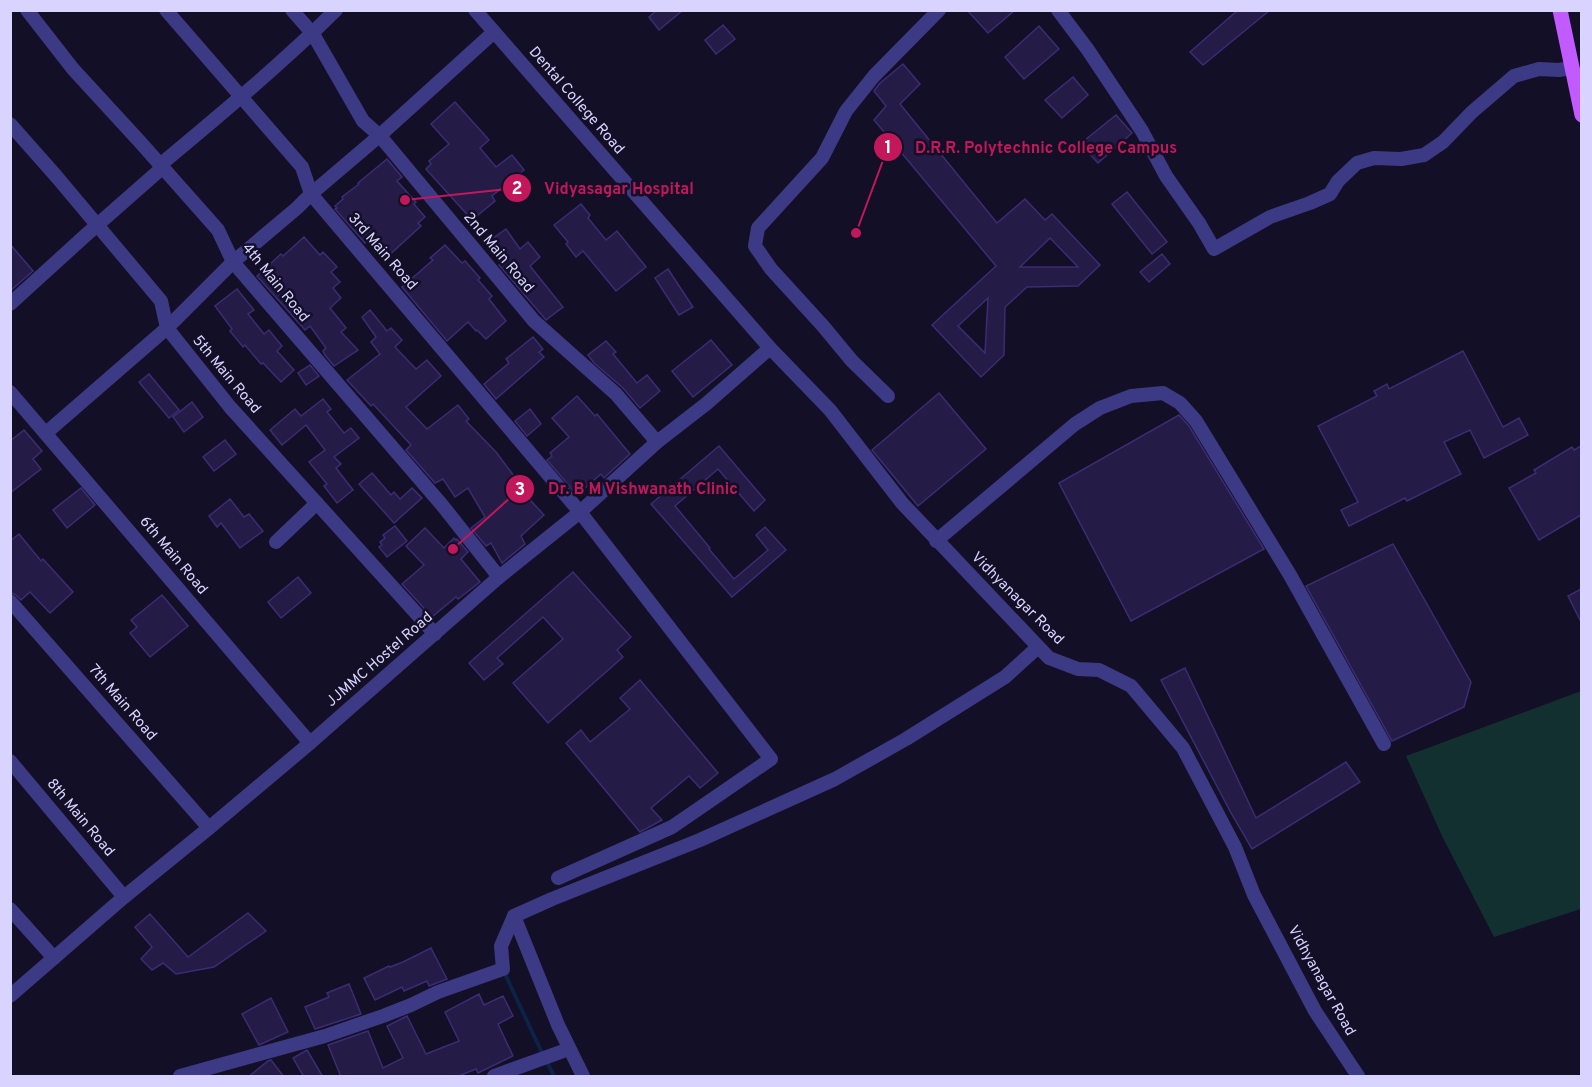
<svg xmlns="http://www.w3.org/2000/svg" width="1592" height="1087" viewBox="0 0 1592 1087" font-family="Overpass,sans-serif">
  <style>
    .green { fill: #12302f }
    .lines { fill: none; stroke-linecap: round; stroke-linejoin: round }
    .stream { stroke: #0c2248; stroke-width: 4 }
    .building { fill: #241b47; stroke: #3b2d73; stroke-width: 1.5; fill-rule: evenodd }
    .minor { stroke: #3d3a85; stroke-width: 14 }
    .major { stroke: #c25bff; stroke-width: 15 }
    .labels { text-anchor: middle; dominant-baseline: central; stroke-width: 5; stroke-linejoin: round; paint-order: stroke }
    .street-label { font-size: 15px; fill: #d9d4ff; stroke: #130f26 }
    .leader { fill: none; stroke: #c2185b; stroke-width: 2 }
    .callout-dot { fill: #c2185b; stroke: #130f26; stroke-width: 2 }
    .mark-label { font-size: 18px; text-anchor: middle; font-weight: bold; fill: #fff }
    .callout-label { font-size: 16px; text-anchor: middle; font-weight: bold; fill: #c2185b; stroke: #130f26; stroke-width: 5; stroke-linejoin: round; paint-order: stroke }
  </style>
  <rect width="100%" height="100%" fill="#130f26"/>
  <polygon class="green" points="1581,691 1581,909 1494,937 1442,836 1406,756"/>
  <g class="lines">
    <g class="stream">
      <polyline points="504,972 543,1055"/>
      <polyline points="547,1062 554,1076"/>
    </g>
  </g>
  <g class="building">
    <polygon points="657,10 683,10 659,30 649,17"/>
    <polygon points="967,10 1015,10 988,33"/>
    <polygon points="1238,10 1270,10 1203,65 1190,52"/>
    <polygon points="723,25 735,39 716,54 705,40"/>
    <polygon points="1039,26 1059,49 1024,79 1005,57"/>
    <path d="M903,64L920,84L900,104L997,223L1025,199L1045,220L1052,214L1100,265L1078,286L1027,287L1005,307L1004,355L981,377L932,325L996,266L874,120L886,106L874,91L880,83ZM1050,238L1078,267H1020ZM988,298L985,353L958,326Z"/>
    <polygon points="1073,77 1088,95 1062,118 1045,100"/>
    <polygon points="455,102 489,140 480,148 496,167 512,155 524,170 492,196 495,201 472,220 426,169 431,164 429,161 449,144 431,124"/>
    <polygon points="1116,115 1132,133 1098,163 1080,144"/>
    <polygon points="387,159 402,177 397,181 416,202 414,204 425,217 418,223 421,226 385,259 368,241 365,243 335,209 337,208 335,206 343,199 342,197 359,184 358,183"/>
    <polygon points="1127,192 1167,242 1152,254 1112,204"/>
    <polygon points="581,204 590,215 588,218 606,240 617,231 646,267 616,291 583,251 576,257 566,244 568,242 554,225"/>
    <polygon points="506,229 520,249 528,242 540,257 530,266 563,307 546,320 499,265 503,262 489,241"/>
    <polygon points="304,237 320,255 323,252 337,267 331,272 340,282 333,288 341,298 330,308 346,328 341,332 358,350 334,366 325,355 323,351 326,348 310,326 305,330 257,276 281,254 283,256"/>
    <polygon points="10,244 33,271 10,291"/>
    <polygon points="445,245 462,263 465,261 480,278 478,280 492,296 489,299 506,321 486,339 477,330 476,331 468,322 447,341 402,287 433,260 430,258"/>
    <polygon points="1162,254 1170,264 1149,282 1140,272"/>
    <polygon points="668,269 693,307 679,315 655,278"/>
    <polygon points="237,289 254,310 248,314 264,334 269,330 282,346 277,351 294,370 281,382 263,363 261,364 245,345 243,347 230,331 232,329 215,306"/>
    <polygon points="370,310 387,331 391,328 402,340 395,347 416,369 427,360 441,376 406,407 427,429 458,405 469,419 466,421 496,452 523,488 521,490 544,515 521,536 525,544 502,563 491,543 486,546 471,528 485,517 468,488 455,497 443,479 435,483 406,450 411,445 373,404 371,406 347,380 380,354 371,342 376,337 362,317"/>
    <polygon points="533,337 543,349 539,352 544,357 496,399 484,384 509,363 506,359"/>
    <polygon points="711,340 732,365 693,397 672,371"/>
    <polygon points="606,341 616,352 613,354 637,383 647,375 660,391 640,408 623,388 594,363 588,355"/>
    <polygon points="1463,351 1503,427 1519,418 1528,435 1484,458 1470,430 1444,442 1461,474 1407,501 1405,498 1349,526 1341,510 1358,502 1318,426 1377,396 1374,391 1387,384 1389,389"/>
    <polygon points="310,365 319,376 306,385 298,373"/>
    <polygon points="149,374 179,410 169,418 139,382"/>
    <polygon points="939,393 986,449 918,506 872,450"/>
    <polygon points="577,396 595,416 597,414 630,454 604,478 601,474 577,495 547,460 552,456 550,453 569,437 552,418"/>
    <polygon points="323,399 331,409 327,412 344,433 351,428 359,438 334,457 341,464 336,468 353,490 337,503 324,486 327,484 309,462 325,450 306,425 282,445 270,430 295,409 301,416"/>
    <polygon points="192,402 203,417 184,432 173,417"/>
    <polygon points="530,409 541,424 527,436 515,421"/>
    <polygon points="1179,415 1189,426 1264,549 1131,621 1059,483"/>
    <polygon points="24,430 42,451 33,459 41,469 10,493 10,441"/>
    <polygon points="225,440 236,454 214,471 203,457"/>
    <polygon points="719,446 765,500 754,511 718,469 675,506 710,548 709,549 734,579 768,550 756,535 765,527 786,550 732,597 651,504"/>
    <polygon points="1581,446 1581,515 1539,540 1509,488 1536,473 1534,470 1572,447 1574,450"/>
    <polygon points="372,473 391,495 394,492 400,499 412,488 422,498 394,523 359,484"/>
    <polygon points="81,488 95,505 67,528 53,510"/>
    <polygon points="230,499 244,517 249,514 263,531 240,548 221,523 217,527 209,516"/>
    <polygon points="395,526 407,541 387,557 379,547 382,545 380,542 385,538 383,535"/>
    <polygon points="425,528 444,548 454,538 456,540 457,539 468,552 461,559 480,582 458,599 456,597 432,617 402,584 424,565 406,546"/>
    <polygon points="19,534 41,561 43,559 73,592 50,613 30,592 21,600 16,595 10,592 10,541"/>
    <polygon points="1393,544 1471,682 1464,707 1392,741 1306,586"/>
    <polygon points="573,572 631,637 617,650 623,657 548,723 513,683 563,639 543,617 497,658 503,664 484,680 469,663"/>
    <polygon points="298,577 311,593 281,618 268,602"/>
    <polygon points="1581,589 1581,622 1568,596"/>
    <polygon points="162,595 188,626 150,657 130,633 137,627 131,620"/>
    <polygon points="1185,668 1256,818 1346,762 1360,782 1252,849 1231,813 1161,680"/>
    <polygon points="640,680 718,773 700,788 689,776 651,808 662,820 640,832 566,743 581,730 590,742 630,709 620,698"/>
    <polygon points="248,913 266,931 214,967 176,974 163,963 152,970 141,959 152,947 135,927 150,914 188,957"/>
    <polygon points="431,948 447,979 429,986 427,981 404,991 402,987 375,1000 364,978 389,966 390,967 403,962"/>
    <polygon points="349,984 361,1014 315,1029 305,1007 329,997 327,993"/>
    <polygon points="479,994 484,1005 503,996 513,1016 498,1024 513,1056 478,1073 476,1069 456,1077 341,1077 328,1045 368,1031 383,1068 403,1058 387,1026 407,1016 426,1054 459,1041 445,1012"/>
    <polygon points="271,998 288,1032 259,1045 242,1014"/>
    <polygon points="307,1050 323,1077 304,1077 293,1058"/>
    <polygon points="271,1060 284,1077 248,1077 268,1061"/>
  </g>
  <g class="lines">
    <g class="minor">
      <polyline points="27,10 73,69 141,143 218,230 233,262 442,505 499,577"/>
      <polyline points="166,10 302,167 311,194 580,512 771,759 672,827 558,878"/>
      <polyline points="292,10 313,34 363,121 380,136 534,321 616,394 657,442"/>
      <polyline points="475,10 770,348 830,410 902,503 1049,658 1078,669 1099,670 1131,686 1183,748 1235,847 1254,895 1315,1011 1358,1076"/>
      <polyline points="1058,10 1088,50 1142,131 1166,176 1199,223 1214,249 1270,217 1310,203 1330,194 1338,181 1357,163 1374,158 1401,159 1424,155 1443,142 1472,112 1514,76 1539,69 1559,70 1571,68"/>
      <polyline points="10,124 56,176 161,301 167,328 230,407 435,634"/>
      <path d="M10,304L87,234L162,168L160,165C220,115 280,65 336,10"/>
      <polyline points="10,392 310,743"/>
      <polyline points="888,396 852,361 823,326 771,269 755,246 758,228 822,158 846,111 874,76 939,10"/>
      <polyline points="46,433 167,328 233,262 297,208 311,194 378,137 494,32"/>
      <polyline points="936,541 1075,424 1100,408 1131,396 1163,393 1180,403 1196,421 1290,575 1384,744"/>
      <polyline points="276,542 317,503"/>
      <polyline points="10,601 209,828"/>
      <polyline points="10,761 124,897"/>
      <polyline points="10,909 54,958"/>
      <polyline points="10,996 124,897 209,828 310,743 499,577 580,512 657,442 706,404 770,348"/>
      <polyline points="180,1076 325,1036 383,1016 411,1005 438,992 503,969 501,946 514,916"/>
      <polyline points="494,1076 569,1049"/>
      <polyline points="583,1076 558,1025 514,916 552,899 700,840 835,779 906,739 1005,677 1038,647"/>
    </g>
    <polyline class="major" points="1560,10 1582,115"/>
  </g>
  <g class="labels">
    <g class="street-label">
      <text transform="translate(576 101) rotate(49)">Dental College Road</text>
      <text transform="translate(382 252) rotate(49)">3rd Main Road</text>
      <text transform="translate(498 253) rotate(50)">2nd Main Road</text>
      <text transform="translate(275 283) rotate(51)">4th Main Road</text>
      <text transform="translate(226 375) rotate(50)">5th Main Road</text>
      <text transform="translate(173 556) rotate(50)">6th Main Road</text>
      <text transform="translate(1017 599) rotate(45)">Vidhyanagar Road</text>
      <text transform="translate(380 660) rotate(-41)">JJMMC Hostel Road</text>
      <text transform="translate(122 703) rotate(49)">7th Main Road</text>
      <text transform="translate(80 818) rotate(50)">8th Main Road</text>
      <text transform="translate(1321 981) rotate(61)">Vidhyanagar Road</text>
    </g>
  </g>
  <path class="leader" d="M856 233L888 147M405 200L517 188M453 549L520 489"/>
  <g class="callout-dot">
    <circle cx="856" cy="233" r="6"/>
    <circle cx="405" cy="200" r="6"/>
    <circle cx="453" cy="549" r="6"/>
    <circle cx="888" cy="147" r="15"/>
    <circle cx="517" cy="188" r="15"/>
    <circle cx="520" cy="489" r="15"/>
  </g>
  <g class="mark-label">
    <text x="888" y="153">1</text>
    <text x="517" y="194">2</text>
    <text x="520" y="495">3</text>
  </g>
  <g class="callout-label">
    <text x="1046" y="153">D.R.R. Polytechnic College Campus</text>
    <text x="619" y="194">Vidyasagar Hospital</text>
    <text x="643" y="494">Dr. B M Vishwanath Clinic</text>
  </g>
  <rect width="1592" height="1087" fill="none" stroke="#d9d4ff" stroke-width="24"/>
</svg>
